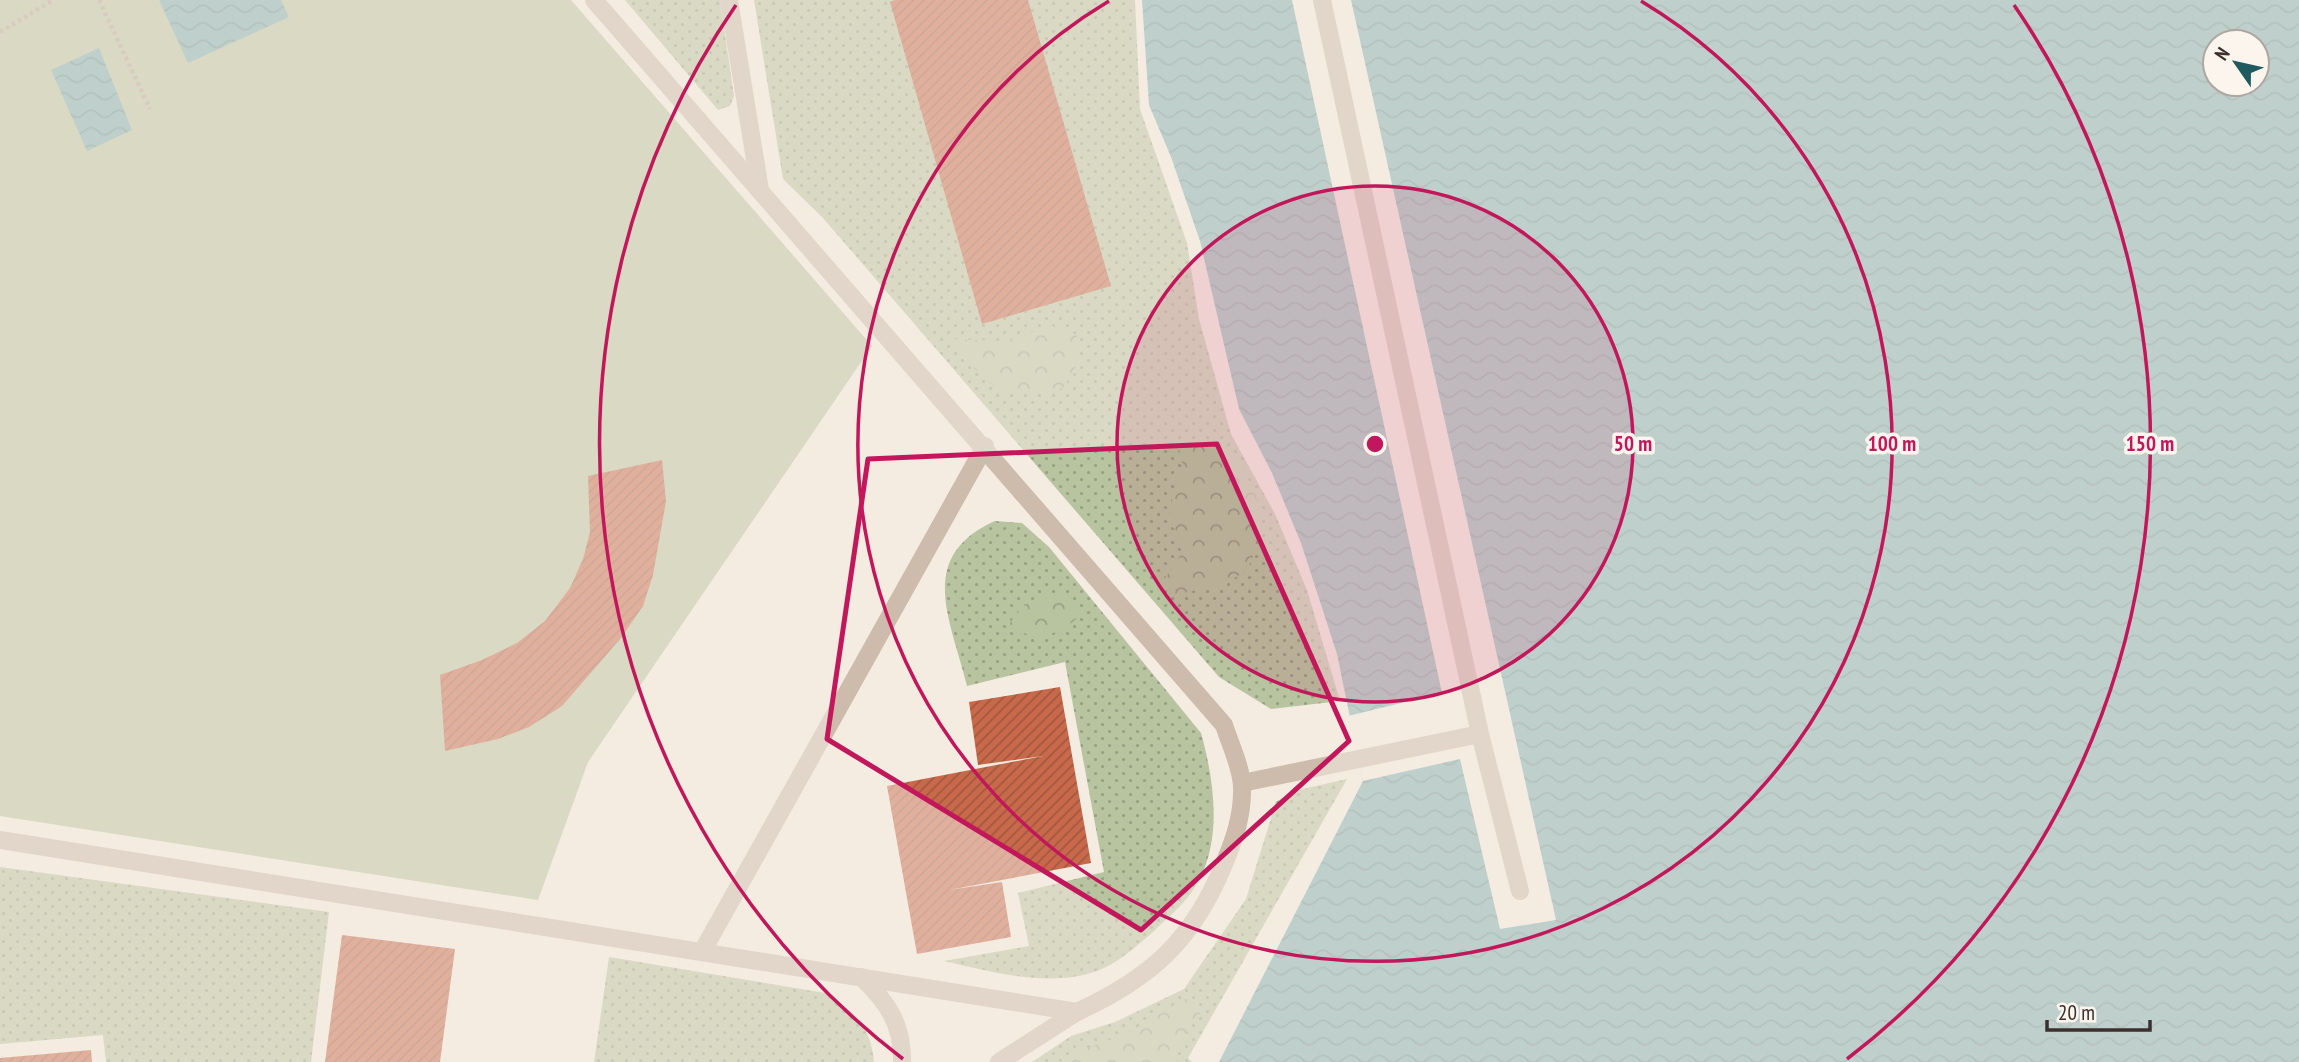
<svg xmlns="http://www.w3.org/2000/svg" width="2299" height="1062" viewBox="0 0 2299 1062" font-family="'PT Sans Narrow',sans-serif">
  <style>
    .grass { fill: url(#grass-dots) }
    .forest { fill: url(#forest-crowns) }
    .park { fill: #b8c4a0 }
    .water { fill: url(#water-waves); fill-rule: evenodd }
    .pier { fill: #f4ebe1 }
    .building { fill: url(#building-hatch) }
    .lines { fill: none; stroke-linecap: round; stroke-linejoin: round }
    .path { stroke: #b9a596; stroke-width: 4.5; stroke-dasharray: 3.5 3.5; stroke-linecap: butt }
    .minor { stroke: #cdbbac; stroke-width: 18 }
    .marked { fill: none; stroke: #c2185b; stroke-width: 5; stroke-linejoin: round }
    .ring { fill: none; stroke: #c2185b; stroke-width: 3.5 }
    .centre { fill: #c2185b; stroke: #fbf5ee; stroke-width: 3.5 }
    .ring-label { font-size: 21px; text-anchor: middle; font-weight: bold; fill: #c2185b; stroke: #fbf5ee; stroke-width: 7; stroke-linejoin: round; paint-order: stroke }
  </style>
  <defs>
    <pattern id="grass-dots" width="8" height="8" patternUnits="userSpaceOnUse" patternTransform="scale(1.75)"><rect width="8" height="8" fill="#b8c4a0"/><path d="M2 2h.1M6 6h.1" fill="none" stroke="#97a083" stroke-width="1.8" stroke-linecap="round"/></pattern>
    <pattern id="forest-crowns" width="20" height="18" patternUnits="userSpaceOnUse" patternTransform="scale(1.75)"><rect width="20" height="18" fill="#b8c4a0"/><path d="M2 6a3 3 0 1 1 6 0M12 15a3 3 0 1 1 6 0" fill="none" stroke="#97a083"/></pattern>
    <pattern id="water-waves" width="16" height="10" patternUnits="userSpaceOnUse" patternTransform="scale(1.75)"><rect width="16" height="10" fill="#7fb0b2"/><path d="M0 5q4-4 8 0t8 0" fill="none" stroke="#699091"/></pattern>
    <pattern id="building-hatch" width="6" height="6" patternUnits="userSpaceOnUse" patternTransform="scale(1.75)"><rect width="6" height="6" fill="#c8694b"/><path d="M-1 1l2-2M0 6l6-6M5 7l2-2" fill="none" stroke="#a4573f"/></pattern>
  </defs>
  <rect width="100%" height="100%" fill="#f4ebe1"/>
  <g class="grass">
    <polygon points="625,0 720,0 734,96 730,106 718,110"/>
    <polygon points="754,0 1135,0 1140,109 1187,243 1199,319 1231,434 1275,514 1307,590 1340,701 1271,709 1219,677 823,218 783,179"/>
    <path d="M995,521L1022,523L1049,547L1201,733C1215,783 1224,848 1191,893C1181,907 1166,919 1154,931C1138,945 1117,964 1097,971C1049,988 992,972 944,961L1029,946L1018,893L1104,872L1065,662L967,686C951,620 915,557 995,521Z"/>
    <polygon points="1347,779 1188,1058 1192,1062 1032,1062 1071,1036 1115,1022 1184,989 1246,899 1276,802 1294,791"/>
    <polygon points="0,867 329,912 311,1062 106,1062 103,1035 0,1044"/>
    <path d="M609,957L825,993C853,1011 871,1026 874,1062H594Z"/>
  </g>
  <g class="forest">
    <path d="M1052,326L1077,335V365L1063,388C1006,405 983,386 952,339L1003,341Z"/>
    <path d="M1212,438C1235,456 1257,485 1260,514C1261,523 1257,532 1256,541C1255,552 1253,562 1245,570C1227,589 1192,589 1169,597L1164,579C1182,559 1189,542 1168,522L1175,484L1184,469L1179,451L1194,442Z"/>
    <path d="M1067,593L1080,616C1053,638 1040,640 1007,628C1024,600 1034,596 1067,593Z"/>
    <path d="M1188,998L1203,1009C1194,1024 1173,1044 1178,1062H1059C1083,1046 1111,1042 1136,1029C1154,1020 1169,1006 1188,998Z"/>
  </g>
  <polygon class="park" points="0,0 571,0 872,346 588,762 538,900 0,816"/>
  <g class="water">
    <polygon points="159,0 281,0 289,17 188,63"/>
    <path d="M1142,0H2299V1062H1219L1363,781L1337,654L1301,543L1272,473L1239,409L1200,241L1171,157L1149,105ZM2215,42H2257V84H2215Z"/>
    <polygon points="99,48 132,130 87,151 51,70"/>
  </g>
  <polygon class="pier" points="1292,0 1351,0 1556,920 1500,929 1460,759 1363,781 1348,716 1442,693"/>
  <g class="building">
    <polygon points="895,0 1028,0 1111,286 982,324 890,2"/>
    <polygon points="662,460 666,501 653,575 643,606 621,638 562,706 529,727 498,739 445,751 440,675 482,660 517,643 545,621 570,588 583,559 590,532 588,476"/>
    <polygon points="1060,687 1091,863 949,890 1002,882 1011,937 917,954 887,786 1043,756 978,765 969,702"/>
    <polygon points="342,935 455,949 440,1062 325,1062"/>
    <polygon points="91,1050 92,1062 0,1062 0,1058"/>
  </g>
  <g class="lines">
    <g class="path">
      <polyline points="99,0 150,109"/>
      <polyline points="0,32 53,0"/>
    </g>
    <g class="minor">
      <polyline points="729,0 760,190"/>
      <polyline points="1322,0 1480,734 1520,891"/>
      <polyline points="1242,783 1480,734"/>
      <path d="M0,840L1077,1012C1151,978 1193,940 1224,864C1235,838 1243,814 1242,786C1241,766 1230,744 1224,725L594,0"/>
      <polyline points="702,952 985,446"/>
      <path d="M861,977C887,1001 903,1025 902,1062"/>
      <polyline points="999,1062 1077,1012"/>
    </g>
  </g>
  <path d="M0 0H2299V1062H0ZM1217,444L1349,741L1141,930L827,739L868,459Z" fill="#f4ebe1" fill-opacity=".55" fill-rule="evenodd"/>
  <path class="marked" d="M1217,444L1349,741L1141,930L827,739L868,459Z"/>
  <circle cx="1375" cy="444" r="258" fill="#c2185b" fill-opacity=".12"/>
  <g class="ring">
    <circle cx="1375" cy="444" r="258"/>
    <path d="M1641 1A517 517 0 1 1 1109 1"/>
    <path d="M903 1059A775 775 0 0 1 736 5M2014 5A775 775 0 0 1 1847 1059"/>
  </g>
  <circle cx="1375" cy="444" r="10" class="centre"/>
  <g class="ring-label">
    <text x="1633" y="451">50 m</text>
    <text x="1892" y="451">100 m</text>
    <text x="2150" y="451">150 m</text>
  </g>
  <g transform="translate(2236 63) rotate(304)"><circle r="33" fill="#fbf5ee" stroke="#aea6a0" stroke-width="2"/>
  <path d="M0-5L12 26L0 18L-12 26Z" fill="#1f5a5e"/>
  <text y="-10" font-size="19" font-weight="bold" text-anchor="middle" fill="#3b302b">N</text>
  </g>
  <path d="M2047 1020v10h103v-10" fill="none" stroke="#3b302b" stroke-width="3.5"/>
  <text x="2058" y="1020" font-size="21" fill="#3b302b" stroke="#fbf5ee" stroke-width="5" paint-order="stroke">20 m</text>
</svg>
